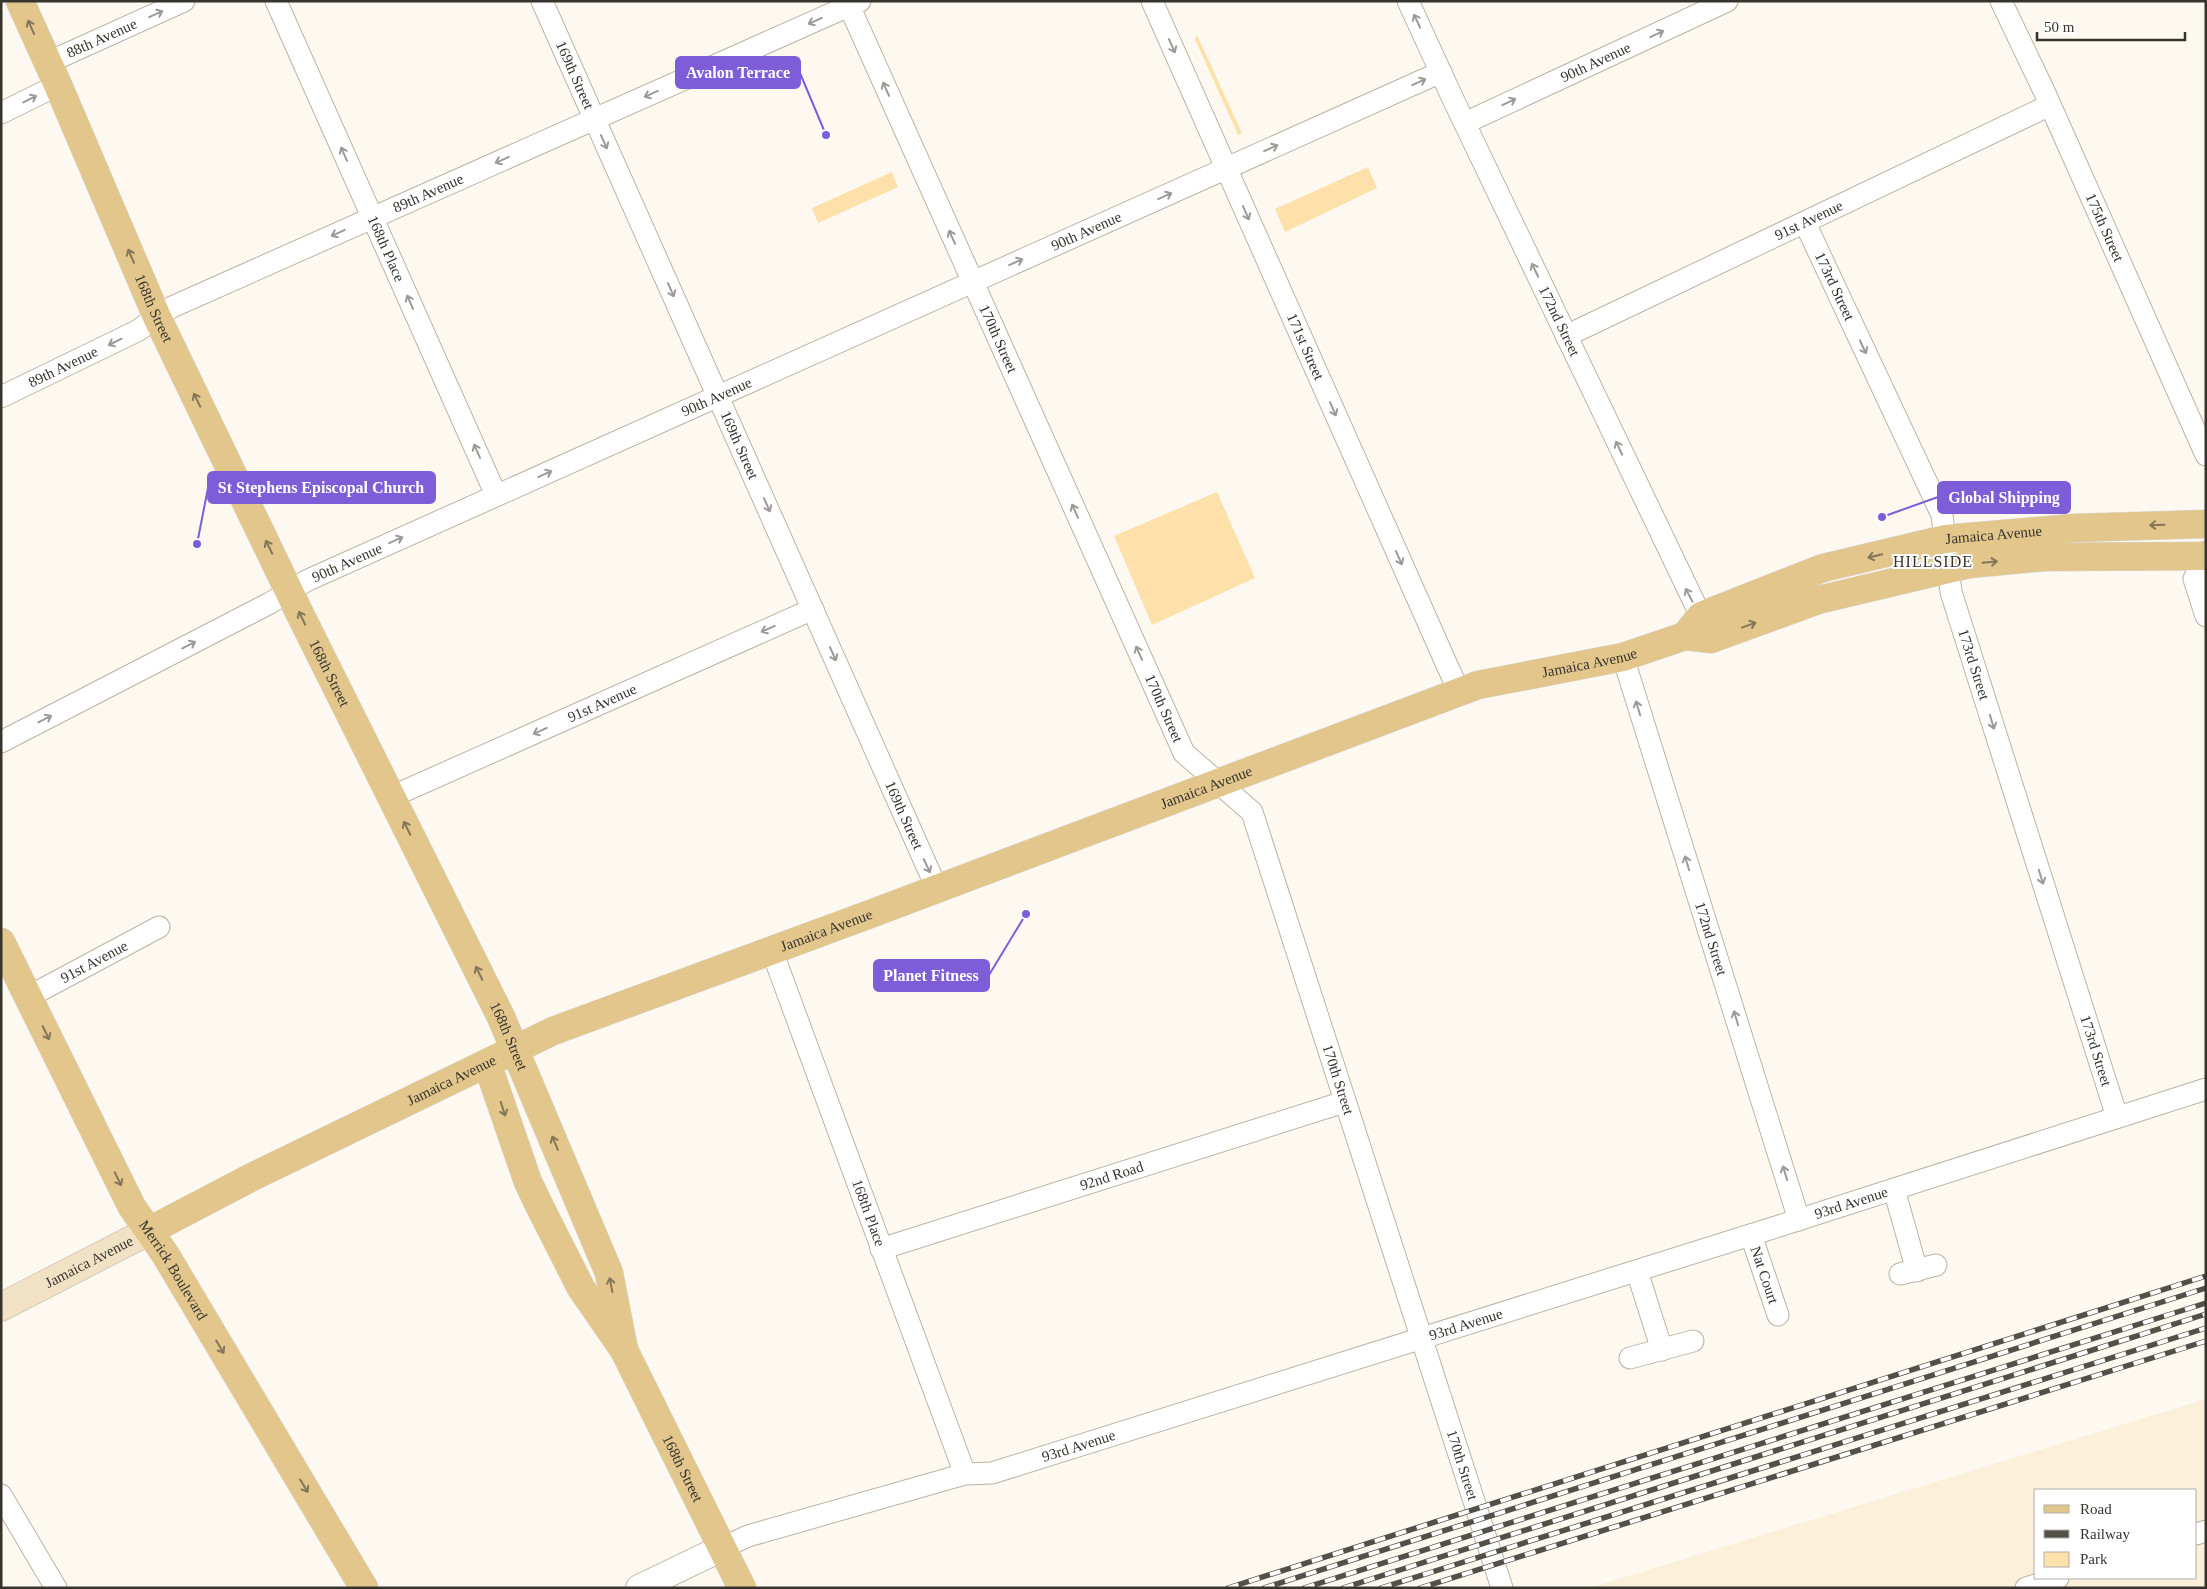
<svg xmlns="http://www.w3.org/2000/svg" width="2207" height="1589" viewBox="0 0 2207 1589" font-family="Georgia,serif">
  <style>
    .built { fill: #fdf0db; fill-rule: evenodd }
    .green { fill: #fee0aa }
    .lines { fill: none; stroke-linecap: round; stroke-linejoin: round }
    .minor-casing { stroke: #bbb3a5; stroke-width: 23 }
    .tertiary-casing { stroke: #bbb3a5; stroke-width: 28 }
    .secondary-casing { stroke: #bbb3a5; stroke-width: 29 }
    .primary-casing { stroke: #d7d6d5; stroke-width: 29 }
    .minor { stroke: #fff; stroke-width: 21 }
    .tertiary { stroke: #fff; stroke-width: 26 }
    .secondary { stroke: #f1e2c5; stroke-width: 28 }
    .primary { stroke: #e2c68c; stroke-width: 28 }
    .rail-casing { stroke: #53504a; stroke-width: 5.5 }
    .rail { stroke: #fff; stroke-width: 4; stroke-dasharray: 11; stroke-linecap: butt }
    .oneway { stroke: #9b9a96 }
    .oneway2 { stroke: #847658 }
    .labels { text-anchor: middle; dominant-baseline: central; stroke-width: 4; stroke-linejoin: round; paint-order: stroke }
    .street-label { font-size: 15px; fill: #37342e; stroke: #fff }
    .neighbourhood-label { font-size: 16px; letter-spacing: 1px; fill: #37342e; stroke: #fff }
    .leader { fill: none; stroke: #7e5dd8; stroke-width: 2 }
    .callout-dot { fill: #7e5dd8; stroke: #fff; stroke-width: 2 }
    .callout { fill: #7e5dd8; stroke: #7e5dd8; stroke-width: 2 }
    .callout-label { font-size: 16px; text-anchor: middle; font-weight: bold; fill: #fff }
  </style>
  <rect width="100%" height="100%" fill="#fef9f0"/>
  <path class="built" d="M2206,1399V1588H1589ZM2036,1490H2196V1578H2036Z"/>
  <g class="green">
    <polygon points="1197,35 1242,133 1238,135 1195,39"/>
    <polygon points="1368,167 1377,188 1285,232 1275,209"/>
    <polygon points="892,172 898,187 818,223 812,208"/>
    <polygon points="1217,492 1255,578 1152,625 1114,536"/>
  </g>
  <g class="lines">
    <defs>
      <g id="minor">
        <path id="s1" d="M276,1L496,495"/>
        <path id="s2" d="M542,1L937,889"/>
        <path id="s3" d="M847,1L1184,753L1252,812L1502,1588"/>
        <path id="s4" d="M1152,1L1459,692"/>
        <path id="s5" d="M1408,1L1453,99L1707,629"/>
        <path id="s6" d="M2001,1L2044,91L2206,455"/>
        <path id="s7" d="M47,63L184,1"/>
        <polyline points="1,113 58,85"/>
        <path id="s8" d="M1465,123L1727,1"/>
        <path id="s9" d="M1805,223L1942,515L1951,592L2117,1117"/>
        <path id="s10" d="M1566,336L2050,105"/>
        <path id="s11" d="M1,397L137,331L172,307L860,1"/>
        <polyline points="2206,552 2194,579 2206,616"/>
        <path id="s12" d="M1623,657L1799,1220"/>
        <path id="s13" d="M1,742L270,603L306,581L1441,72"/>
        <path id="s14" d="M391,797L813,609"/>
        <path id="s15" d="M772,951L965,1474"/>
        <path id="s16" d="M28,997L159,927"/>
        <polyline points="1894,1189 1917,1271"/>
        <path id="s17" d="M1751,1235L1778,1315"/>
        <path id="s18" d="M881,1249L1344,1102"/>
        <polyline points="1637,1271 1662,1350"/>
        <polyline points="1900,1274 1936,1265"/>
        <polyline points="1630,1358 1693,1341"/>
        <polyline points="1,1495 56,1588"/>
        <polyline points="2196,1534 2206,1531"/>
        <path id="s19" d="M722,1548L748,1536L965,1474L992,1473L1779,1226L2206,1089"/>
        <polyline points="2026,1588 2058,1578"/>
      </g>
      <polyline id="tertiary" points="639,1588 722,1548"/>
      <g id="secondary">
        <path id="s20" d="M1,1307L149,1231"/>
      </g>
      <g id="primary">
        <path id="s21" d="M20,1L58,85L157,317L298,610L501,1017L609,1273L624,1350"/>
        <path id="s22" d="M1685,636L1701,616L1823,568L1945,539L2073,528L2206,524"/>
        <path id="s23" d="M1,942L132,1207L165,1254L364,1588"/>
        <path id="s24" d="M487,1063L528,1182L540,1207L581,1288L624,1350L742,1588"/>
        <path id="s25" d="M149,1231L252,1177L553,1031L865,916L1478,685L1623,657L1685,636L1711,639L1818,600L1970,564L2045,557L2206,556"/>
      </g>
    </defs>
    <use href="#minor" class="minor-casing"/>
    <use href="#tertiary" class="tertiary-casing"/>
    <use href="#secondary" class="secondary-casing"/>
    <use href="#primary" class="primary-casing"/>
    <use href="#minor" class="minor"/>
    <use href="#tertiary" class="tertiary"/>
    <use href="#secondary" class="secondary"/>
    <use href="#primary" class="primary"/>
    <defs>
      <g id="rail">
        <polyline points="1228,1588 2206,1276"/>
        <polyline points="1264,1588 2206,1288"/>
        <polyline points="1304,1588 2206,1303"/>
        <polyline points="1343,1588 2206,1314"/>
        <polyline points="1381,1588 2206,1328"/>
        <polyline points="1420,1588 2206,1341"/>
      </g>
    </defs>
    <use href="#rail" class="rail-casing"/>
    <use href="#rail" class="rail"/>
  </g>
  <defs><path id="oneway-shaft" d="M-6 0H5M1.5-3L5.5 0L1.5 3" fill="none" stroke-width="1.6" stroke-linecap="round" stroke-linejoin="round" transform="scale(1.25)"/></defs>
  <g class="oneway">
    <use href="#oneway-shaft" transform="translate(156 14) rotate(-24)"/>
    <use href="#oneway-shaft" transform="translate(815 21) rotate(156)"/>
    <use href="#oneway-shaft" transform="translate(1417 21) rotate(-115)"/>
    <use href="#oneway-shaft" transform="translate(1657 34) rotate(-25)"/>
    <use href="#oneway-shaft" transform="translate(1172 46) rotate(66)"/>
    <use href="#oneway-shaft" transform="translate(1419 82) rotate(-24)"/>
    <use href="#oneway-shaft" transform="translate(886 89) rotate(-114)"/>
    <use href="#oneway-shaft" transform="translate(651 94) rotate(156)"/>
    <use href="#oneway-shaft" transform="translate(30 99) rotate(-27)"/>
    <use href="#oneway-shaft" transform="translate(1509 102) rotate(-25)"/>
    <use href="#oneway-shaft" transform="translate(604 142) rotate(66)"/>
    <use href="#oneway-shaft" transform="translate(1271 148) rotate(-24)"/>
    <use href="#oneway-shaft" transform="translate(344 154) rotate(-114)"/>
    <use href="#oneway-shaft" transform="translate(502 160) rotate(156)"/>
    <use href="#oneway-shaft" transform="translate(1165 196) rotate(-24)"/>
    <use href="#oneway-shaft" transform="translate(1246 213) rotate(66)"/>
    <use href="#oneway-shaft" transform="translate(338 233) rotate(156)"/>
    <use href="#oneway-shaft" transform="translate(952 237) rotate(-114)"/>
    <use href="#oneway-shaft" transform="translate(1016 262) rotate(-24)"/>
    <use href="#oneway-shaft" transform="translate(1535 270) rotate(-115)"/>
    <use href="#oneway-shaft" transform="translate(671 290) rotate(66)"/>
    <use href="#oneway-shaft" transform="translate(410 302) rotate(-114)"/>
    <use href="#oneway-shaft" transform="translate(115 342) rotate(154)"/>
    <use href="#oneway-shaft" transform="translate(1863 347) rotate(65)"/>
    <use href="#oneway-shaft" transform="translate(1333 409) rotate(66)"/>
    <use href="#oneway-shaft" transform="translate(1619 448) rotate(-115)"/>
    <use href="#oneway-shaft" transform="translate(477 451) rotate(-114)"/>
    <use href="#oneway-shaft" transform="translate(545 474) rotate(-24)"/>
    <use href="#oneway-shaft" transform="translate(767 505) rotate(66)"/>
    <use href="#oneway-shaft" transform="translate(1075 511) rotate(-114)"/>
    <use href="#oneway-shaft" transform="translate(396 540) rotate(-24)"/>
    <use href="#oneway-shaft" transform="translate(1399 558) rotate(66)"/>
    <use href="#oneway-shaft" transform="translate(1689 595) rotate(-118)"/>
    <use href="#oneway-shaft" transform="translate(768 629) rotate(156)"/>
    <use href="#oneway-shaft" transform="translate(189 645) rotate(-27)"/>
    <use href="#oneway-shaft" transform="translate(1139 653) rotate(-114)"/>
    <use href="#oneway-shaft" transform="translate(833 654) rotate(66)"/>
    <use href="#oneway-shaft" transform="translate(1638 708) rotate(-107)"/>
    <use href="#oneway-shaft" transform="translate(45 719) rotate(-27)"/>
    <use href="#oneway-shaft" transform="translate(1992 722) rotate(73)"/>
    <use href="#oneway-shaft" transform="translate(540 731) rotate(156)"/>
    <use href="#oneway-shaft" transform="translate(1687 863) rotate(-107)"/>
    <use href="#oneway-shaft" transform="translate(927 866) rotate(65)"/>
    <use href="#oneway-shaft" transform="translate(2041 877) rotate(73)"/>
    <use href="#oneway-shaft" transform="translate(1736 1018) rotate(-107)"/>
    <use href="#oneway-shaft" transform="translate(1785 1173) rotate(-107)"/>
  </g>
  <g class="oneway2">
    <use href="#oneway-shaft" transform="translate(31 27) rotate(-114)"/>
    <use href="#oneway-shaft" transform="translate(131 256) rotate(-113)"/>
    <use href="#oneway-shaft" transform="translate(197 400) rotate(-116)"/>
    <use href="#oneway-shaft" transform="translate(2157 525) rotate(178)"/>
    <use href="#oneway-shaft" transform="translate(269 547) rotate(-116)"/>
    <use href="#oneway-shaft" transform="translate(1875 556) rotate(166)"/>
    <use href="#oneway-shaft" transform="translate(1990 562) rotate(-5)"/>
    <use href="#oneway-shaft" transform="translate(302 618) rotate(-116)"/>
    <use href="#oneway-shaft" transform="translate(1749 625) rotate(-20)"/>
    <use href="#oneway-shaft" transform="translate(407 828) rotate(-116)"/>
    <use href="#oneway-shaft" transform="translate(479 973) rotate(-116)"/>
    <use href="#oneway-shaft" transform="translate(46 1033) rotate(64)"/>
    <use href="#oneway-shaft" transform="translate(503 1109) rotate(72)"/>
    <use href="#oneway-shaft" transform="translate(555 1143) rotate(-113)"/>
    <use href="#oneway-shaft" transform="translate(118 1179) rotate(64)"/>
    <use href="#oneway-shaft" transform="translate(611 1285) rotate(-101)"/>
    <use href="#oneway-shaft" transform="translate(220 1347) rotate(59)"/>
    <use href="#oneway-shaft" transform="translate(304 1486) rotate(59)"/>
  </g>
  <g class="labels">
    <g class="street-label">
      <text stroke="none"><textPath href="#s7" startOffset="60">88th Avenue</textPath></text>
      <text stroke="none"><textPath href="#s8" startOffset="144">90th Avenue</textPath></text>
      <text stroke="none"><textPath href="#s2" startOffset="81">169th Street</textPath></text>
      <text stroke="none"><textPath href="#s11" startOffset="474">89th Avenue</textPath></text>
      <text stroke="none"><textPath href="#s10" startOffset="269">91st Avenue</textPath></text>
      <text stroke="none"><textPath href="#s6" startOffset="249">175th Street</textPath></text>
      <text stroke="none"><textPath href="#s13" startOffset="1200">90th Avenue</textPath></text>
      <text stroke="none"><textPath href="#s1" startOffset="271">168th Place</textPath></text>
      <text stroke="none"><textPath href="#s9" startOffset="70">173rd Street</textPath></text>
      <text stroke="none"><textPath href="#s21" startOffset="335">168th Street</textPath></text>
      <text stroke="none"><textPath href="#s5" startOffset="354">172nd Street</textPath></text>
      <text stroke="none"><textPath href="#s3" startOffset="370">170th Street</textPath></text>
      <text stroke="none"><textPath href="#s4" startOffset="378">171st Street</textPath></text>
      <text stroke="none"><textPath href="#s11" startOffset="69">89th Avenue</textPath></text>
      <text stroke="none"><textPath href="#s13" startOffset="795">90th Avenue</textPath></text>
      <text stroke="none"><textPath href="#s2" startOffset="486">169th Street</textPath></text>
      <text stroke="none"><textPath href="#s22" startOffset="331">Jamaica Avenue</textPath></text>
      <text stroke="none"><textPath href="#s13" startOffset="390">90th Avenue</textPath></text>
      <text stroke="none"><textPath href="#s25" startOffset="1552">Jamaica Avenue</textPath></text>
      <text stroke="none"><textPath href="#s9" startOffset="476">173rd Street</textPath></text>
      <text stroke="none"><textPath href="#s21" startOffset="740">168th Street</textPath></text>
      <text stroke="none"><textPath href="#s14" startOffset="231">91st Avenue</textPath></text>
      <text stroke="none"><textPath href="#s3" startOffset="775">170th Street</textPath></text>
      <text stroke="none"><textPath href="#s25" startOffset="1148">Jamaica Avenue</textPath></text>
      <text stroke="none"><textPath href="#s2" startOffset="891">169th Street</textPath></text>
      <text stroke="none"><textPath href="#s25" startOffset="742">Jamaica Avenue</textPath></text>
      <text stroke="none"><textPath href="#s12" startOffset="295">172nd Street</textPath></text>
      <text stroke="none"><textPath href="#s16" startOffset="75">91st Avenue</textPath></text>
      <text stroke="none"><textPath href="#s21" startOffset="1145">168th Street</textPath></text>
      <text stroke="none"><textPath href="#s9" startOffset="881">173rd Street</textPath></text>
      <text stroke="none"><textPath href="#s3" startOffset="1195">170th Street</textPath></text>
      <text stroke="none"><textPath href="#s25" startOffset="338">Jamaica Avenue</textPath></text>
      <text stroke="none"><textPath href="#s18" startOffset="242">92nd Road</textPath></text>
      <text stroke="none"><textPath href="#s19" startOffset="1182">93rd Avenue</textPath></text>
      <text stroke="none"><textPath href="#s15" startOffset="279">168th Place</textPath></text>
      <text stroke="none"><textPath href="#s20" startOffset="99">Jamaica Avenue</textPath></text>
      <text stroke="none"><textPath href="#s23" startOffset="371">Merrick Boulevard</textPath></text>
      <text stroke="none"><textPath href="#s17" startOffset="42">Nat Court</textPath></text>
      <text stroke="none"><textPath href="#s19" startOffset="778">93rd Avenue</textPath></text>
      <text stroke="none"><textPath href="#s19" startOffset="372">93rd Avenue</textPath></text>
      <text stroke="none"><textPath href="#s3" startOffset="1600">170th Street</textPath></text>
      <text stroke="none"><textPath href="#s24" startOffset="452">168th Street</textPath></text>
    </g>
    <g class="neighbourhood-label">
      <text x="1933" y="561">HILLSIDE</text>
    </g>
  </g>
  <path class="leader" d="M826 135L800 73M197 544L208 488M1882 517L1938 497M1026 914L989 975"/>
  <g class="callout-dot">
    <circle cx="826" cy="135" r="5"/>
    <circle cx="197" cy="544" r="5"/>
    <circle cx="1882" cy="517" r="5"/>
    <circle cx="1026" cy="914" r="5"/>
  </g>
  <g class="callout">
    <rect x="676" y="57" width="124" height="31" rx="5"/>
    <rect x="208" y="472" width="227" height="31" rx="5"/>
    <rect x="1938" y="482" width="132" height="31" rx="5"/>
    <rect x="874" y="960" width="115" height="31" rx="5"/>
  </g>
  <g class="callout-label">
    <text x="738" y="78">Avalon Terrace</text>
    <text x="321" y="493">St Stephens Episcopal Church</text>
    <text x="2004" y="503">Global Shipping</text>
    <text x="931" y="981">Planet Fitness</text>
  </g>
  <rect width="2207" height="1589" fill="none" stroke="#37342e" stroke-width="5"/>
  <rect x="2034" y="1489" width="162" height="90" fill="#ffffff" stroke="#afaeab"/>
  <rect x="2044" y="1505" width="25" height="8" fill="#e2c68c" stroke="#afaeab"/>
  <text x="2080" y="1514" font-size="15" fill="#37342e">Road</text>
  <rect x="2044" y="1530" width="25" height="8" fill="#53504a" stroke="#afaeab"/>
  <text x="2080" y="1539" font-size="15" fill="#37342e">Railway</text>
  <rect x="2044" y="1552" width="25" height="15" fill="#fee0aa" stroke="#afaeab"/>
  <text x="2080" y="1564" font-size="15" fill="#37342e">Park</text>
  <path d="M2037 32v8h148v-8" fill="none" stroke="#37342e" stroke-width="2.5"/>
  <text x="2044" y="32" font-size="15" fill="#37342e" stroke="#ffffff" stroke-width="4" paint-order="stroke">50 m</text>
</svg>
